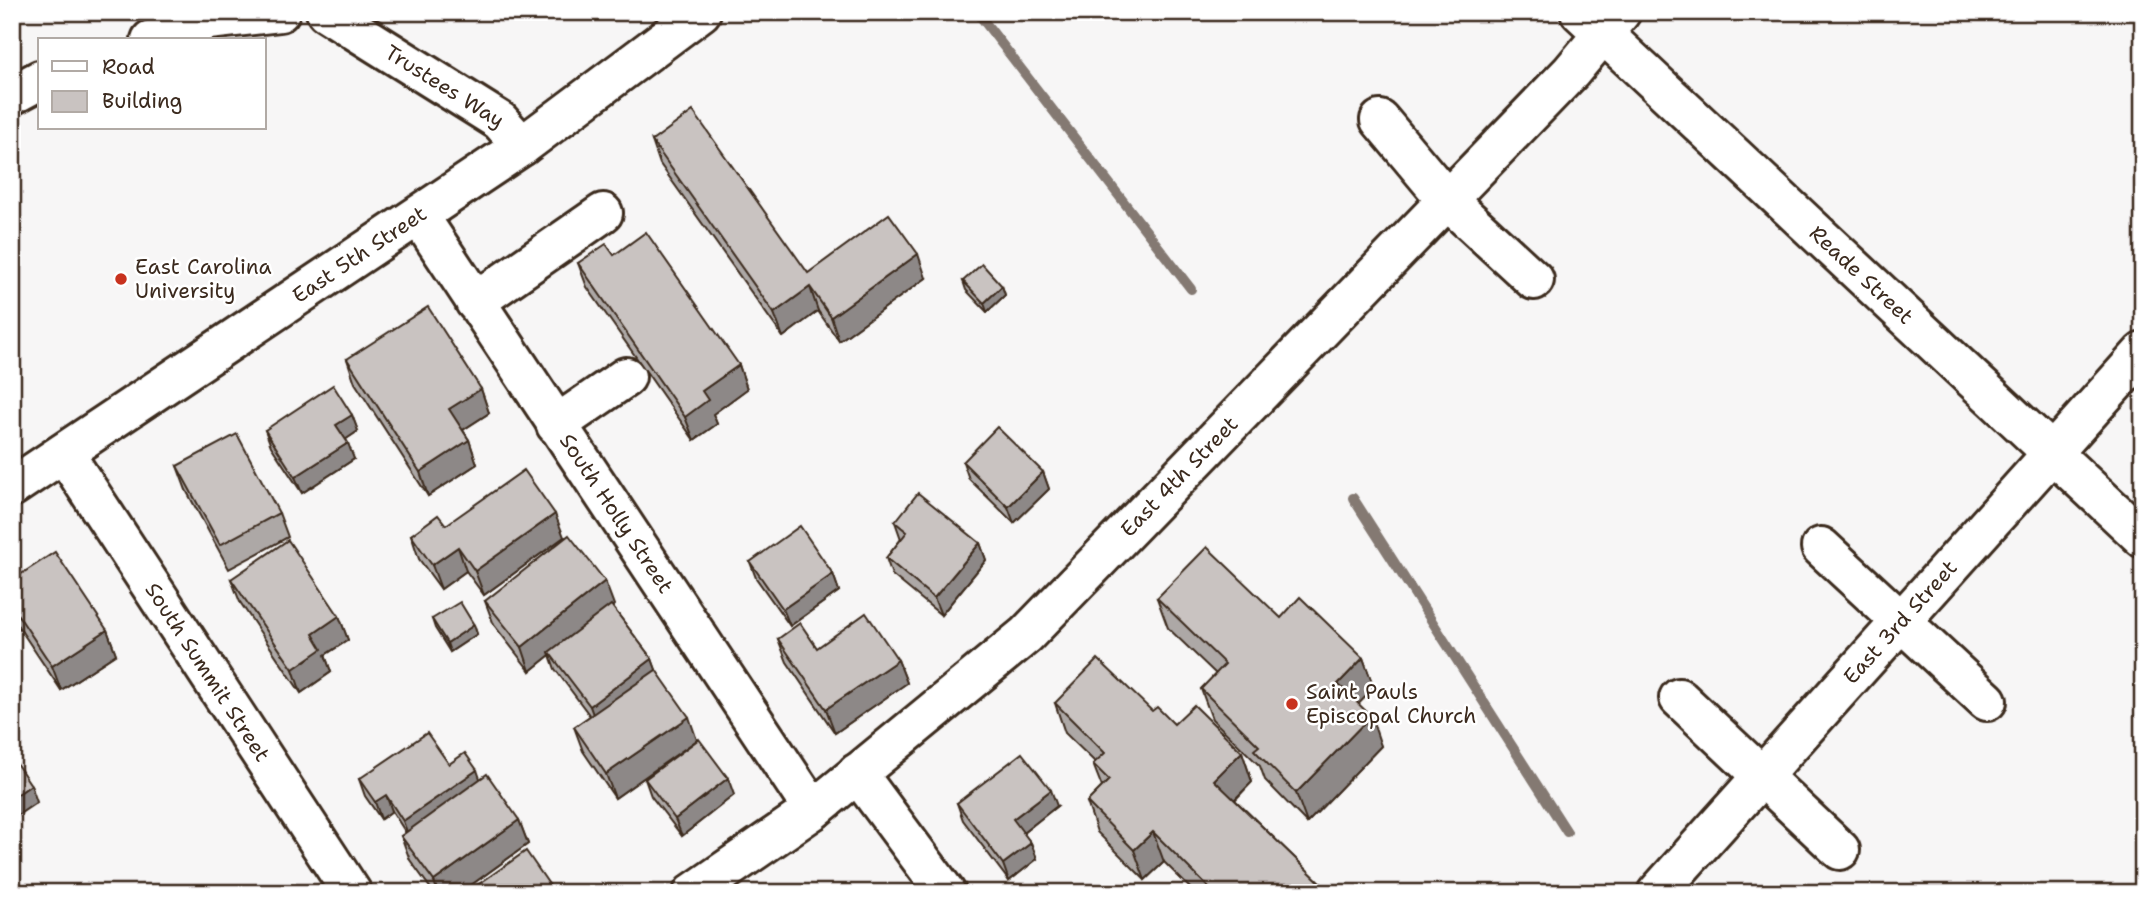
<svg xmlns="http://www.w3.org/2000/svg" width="2155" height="905" viewBox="0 0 2155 905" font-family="'Shantell Sans',sans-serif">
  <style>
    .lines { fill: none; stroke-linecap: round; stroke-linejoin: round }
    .stream { stroke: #847972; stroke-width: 10 }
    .minor-casing { stroke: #3b2a1e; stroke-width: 44 }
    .major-casing { stroke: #3b2a1e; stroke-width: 44 }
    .minor { stroke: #fff; stroke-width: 38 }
    .major { stroke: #fff; stroke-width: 38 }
    .wall { fill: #ada8a6; stroke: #3b2a1e; stroke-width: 2 }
    .shaded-wall { fill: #8d8887; stroke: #3b2a1e; stroke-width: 2 }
    .building { fill: #c9c3c1; stroke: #3b2a1e; stroke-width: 2 }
    .poi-dot { fill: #c8321e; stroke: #fff; stroke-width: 2.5 }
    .labels { text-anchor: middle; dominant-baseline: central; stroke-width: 5; stroke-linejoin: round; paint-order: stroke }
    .street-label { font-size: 21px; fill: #3b2a1e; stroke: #fff }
    .poi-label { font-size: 21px; fill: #3b2a1e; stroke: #fff; text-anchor: start }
  </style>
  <rect width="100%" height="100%" fill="#f7f6f6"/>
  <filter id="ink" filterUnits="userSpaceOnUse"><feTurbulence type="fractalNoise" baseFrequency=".0143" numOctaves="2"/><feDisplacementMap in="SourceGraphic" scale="14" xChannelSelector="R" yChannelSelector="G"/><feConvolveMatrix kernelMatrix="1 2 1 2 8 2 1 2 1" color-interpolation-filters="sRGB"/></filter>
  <g filter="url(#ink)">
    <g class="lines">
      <g class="stream">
        <polyline points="977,12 1191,289"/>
        <polyline points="1353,498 1567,832"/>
      </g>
      <defs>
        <g id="minor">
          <path id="s1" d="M326,12L500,121L522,146"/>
          <path id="s2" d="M1580,12L2143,538"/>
          <polyline points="151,40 208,20 280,12"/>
          <polyline points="12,95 40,80"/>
          <polyline points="1380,120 1446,199 1534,280"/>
          <path id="s3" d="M419,216L813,810"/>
          <polyline points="475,302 603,213"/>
          <polyline points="556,425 626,377"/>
          <path id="s4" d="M64,453L352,893"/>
          <polyline points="1821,547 1987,701"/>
          <polyline points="1679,698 1840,850"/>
          <polyline points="857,773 946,893"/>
          <path id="s5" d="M693,893L813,810L1026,635L1571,72L1621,12"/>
          <path id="s6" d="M1657,893L2143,352"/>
        </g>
        <g id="major">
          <path id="s7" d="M12,487L522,146L701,12"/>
        </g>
      </defs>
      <use href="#minor" class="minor-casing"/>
      <use href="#major" class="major-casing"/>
      <use href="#minor" class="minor"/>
      <use href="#major" class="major"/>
    </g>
    <g class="wall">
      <polygon points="652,141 808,273 926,278 839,341 818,311 783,337 660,164"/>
      <polygon points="614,255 739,365 747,389 713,414 717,424 694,440 587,287 578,263"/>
      <polygon points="963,281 1002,286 1005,295 987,312 966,290"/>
      <polygon points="347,359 481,389 489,413 463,430 469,440 477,464 428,496 355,383"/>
      <polygon points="352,415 358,431 346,439 354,459 302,493 271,446 265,430"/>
      <polygon points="963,462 1043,472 1049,489 1014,523 969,479"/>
      <polygon points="177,466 279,513 288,537 229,569 186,490"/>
      <polygon points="895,522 980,543 986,560 941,615 892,575 886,558 901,539"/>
      <polygon points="446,525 564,537 484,595 466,571 441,589 419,559 411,535"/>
      <polygon points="750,562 833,574 839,591 790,626 756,578"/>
      <polygon points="231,579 339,616 348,640 325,655 331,672 301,693 240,602"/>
      <polygon points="12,580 107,630 116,654 61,690 12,617"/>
      <polygon points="1157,598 1281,618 1363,658 1374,688 1358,704 1381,746 1307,823 1265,780 1260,766 1212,719 1201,689 1216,674 1168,628"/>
      <polygon points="485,601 614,605 612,606 652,659 656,670 697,740 734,795 682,836 651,796 645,779 686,748 615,798 583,751 574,727 590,716 555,669 550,655 530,671 494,625"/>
      <polygon points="432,619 474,625 477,634 450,652 435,628"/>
      <polygon points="778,639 817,648 898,660 907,683 835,733 787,662"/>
      <polygon points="1055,703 1152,711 1174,724 1242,752 1252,782 1235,800 1331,893 1195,893 1164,862 1145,880 1097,832 1087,802 1102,787 1093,764 1095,762 1065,733"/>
      <polygon points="449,764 480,779 519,820 528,844 460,893 434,893 410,860 401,836 406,833 392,811 381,819 365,796 359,779"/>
      <polygon points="957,803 1057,806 1023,833 1031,843 1037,859 1009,881 963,820"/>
    </g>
    <g class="shaded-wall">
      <polygon points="918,254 926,278 839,341 831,317"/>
      <polygon points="1002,286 1005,295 987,312 984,303"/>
      <polygon points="810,287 818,311 783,337 774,313"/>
      <polygon points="739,365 747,389 713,414 717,424 694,440 685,417 702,391"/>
      <polygon points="481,389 489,413 458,433 449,409"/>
      <polygon points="352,415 358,431 342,442 336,425"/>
      <polygon points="469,440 477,464 428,496 420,472"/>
      <polygon points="348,443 354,459 302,493 295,477"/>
      <polygon points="1043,472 1049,489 1014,523 1008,507"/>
      <polygon points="555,514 564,537 484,595 475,571"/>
      <polygon points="980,543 986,560 941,615 934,598"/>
      <polygon points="458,547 466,571 441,589 432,565"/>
      <polygon points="833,574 839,591 790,626 783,609"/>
      <polygon points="605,581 614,605 551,654 549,652 550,655 530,671 522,647"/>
      <polygon points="339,616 348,640 325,655 331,672 301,693 293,669 313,634"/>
      <polygon points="474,625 477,634 450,652 447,643"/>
      <polygon points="107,630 116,654 61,690 52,666"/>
      <polygon points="1363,658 1374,688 1349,714 1338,684"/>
      <polygon points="652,659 658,675 596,723 590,706"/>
      <polygon points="898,660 907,683 835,733 826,709"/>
      <polygon points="1371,716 1381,746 1307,823 1296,793"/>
      <polygon points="689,717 697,740 615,798 606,774"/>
      <polygon points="1242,752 1252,782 1225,809 1214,780"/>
      <polygon points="477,770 483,787 409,837 403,821"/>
      <polygon points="728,778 734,795 682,836 675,819"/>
      <polygon points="31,785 37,802 12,819 12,798"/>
      <polygon points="1051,790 1057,806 1019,836 1013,819"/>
      <polygon points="386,795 392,811 381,819 375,802"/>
      <polygon points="519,820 528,844 460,893 438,893 434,881"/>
      <polygon points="1153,832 1164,862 1145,880 1134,850"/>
      <polygon points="1031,843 1037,859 1009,881 1003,864"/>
    </g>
    <g class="building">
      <polygon points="693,111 808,273 889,214 918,254 831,317 810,287 774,313 652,141"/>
      <polygon points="646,232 739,365 702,391 708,400 685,417 578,263 606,244 614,255"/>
      <polygon points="982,264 1002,286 984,303 963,281"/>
      <polygon points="428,307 481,389 449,409 469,440 420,472 347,359"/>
      <polygon points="333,385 352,415 336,425 348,443 295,477 265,430"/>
      <polygon points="997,427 1043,472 1008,507 963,462"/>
      <polygon points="237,434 279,513 220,545 177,466"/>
      <polygon points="524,470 555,514 475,571 458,547 432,565 411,535 438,515 446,525"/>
      <polygon points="918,493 980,543 934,598 886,558 907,532 895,522"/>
      <polygon points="800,526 833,574 783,609 750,562"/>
      <polygon points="569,535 605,581 522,647 485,601"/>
      <polygon points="288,540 339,616 313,634 322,649 293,669 231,579"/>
      <polygon points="1207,547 1281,618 1300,597 1363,658 1338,684 1371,716 1296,793 1254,750 1259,746 1201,689 1225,664 1157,598"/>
      <polygon points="55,552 107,630 52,666 12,606 12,580"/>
      <polygon points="460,602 474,625 447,643 432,619"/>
      <polygon points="611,605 652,659 590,706 549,652"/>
      <polygon points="866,613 898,660 826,709 778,639 800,623 817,648"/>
      <polygon points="1098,659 1152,711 1157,707 1174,724 1194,705 1242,752 1214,780 1331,893 1214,893 1153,832 1134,850 1087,802 1109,780 1093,764 1105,753 1055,703"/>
      <polygon points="656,670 689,717 606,774 574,727"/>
      <polygon points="427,733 449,764 465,753 477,770 403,821 386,795 375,802 359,779"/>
      <polygon points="699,739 728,778 675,819 645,779"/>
      <polygon points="1022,753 1051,790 1013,819 1031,843 1003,864 957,803"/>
      <polygon points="12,757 31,785 12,798"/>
      <polygon points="487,774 519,820 434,881 401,836"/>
      <polygon points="526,851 555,893 466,893"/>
    </g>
  </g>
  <g class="poi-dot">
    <circle cx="121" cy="279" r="7"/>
    <circle cx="1292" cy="704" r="7"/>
  </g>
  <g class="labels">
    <g class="street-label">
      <text stroke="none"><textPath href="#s1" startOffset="140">Trustees Way</textPath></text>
      <text stroke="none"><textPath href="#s7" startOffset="418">East 5th Street</textPath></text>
      <text stroke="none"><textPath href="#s2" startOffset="385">Reade Street</textPath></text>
      <text stroke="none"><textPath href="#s5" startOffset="642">East 4th Street</textPath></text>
      <text stroke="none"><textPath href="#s3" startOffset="357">South Holly Street</textPath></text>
      <text stroke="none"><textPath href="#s6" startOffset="364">East 3rd Street</textPath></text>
      <text stroke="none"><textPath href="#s4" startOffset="262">South Summit Street</textPath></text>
    </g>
    <g class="poi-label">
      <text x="135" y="267">East Carolina<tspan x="135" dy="24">University</tspan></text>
      <text x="1306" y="692">Saint Pauls<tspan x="1306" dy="24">Episcopal Church</tspan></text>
    </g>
  </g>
  <rect width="2155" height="905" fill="none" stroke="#fff" stroke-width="42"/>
  <rect x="21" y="21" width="2113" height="863" fill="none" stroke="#3b2a1e" stroke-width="2.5" filter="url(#ink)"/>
  <rect x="38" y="38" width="228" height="91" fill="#ffffff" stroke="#b1aaa5" stroke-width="2"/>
  <rect x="52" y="61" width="35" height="10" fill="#ffffff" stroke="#b1aaa5" stroke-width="2"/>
  <text x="102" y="74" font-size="21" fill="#3b2a1e">Road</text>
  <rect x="52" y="91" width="35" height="21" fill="#c9c3c1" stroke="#b1aaa5" stroke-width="2"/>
  <text x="102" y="108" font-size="21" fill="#3b2a1e">Building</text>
</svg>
